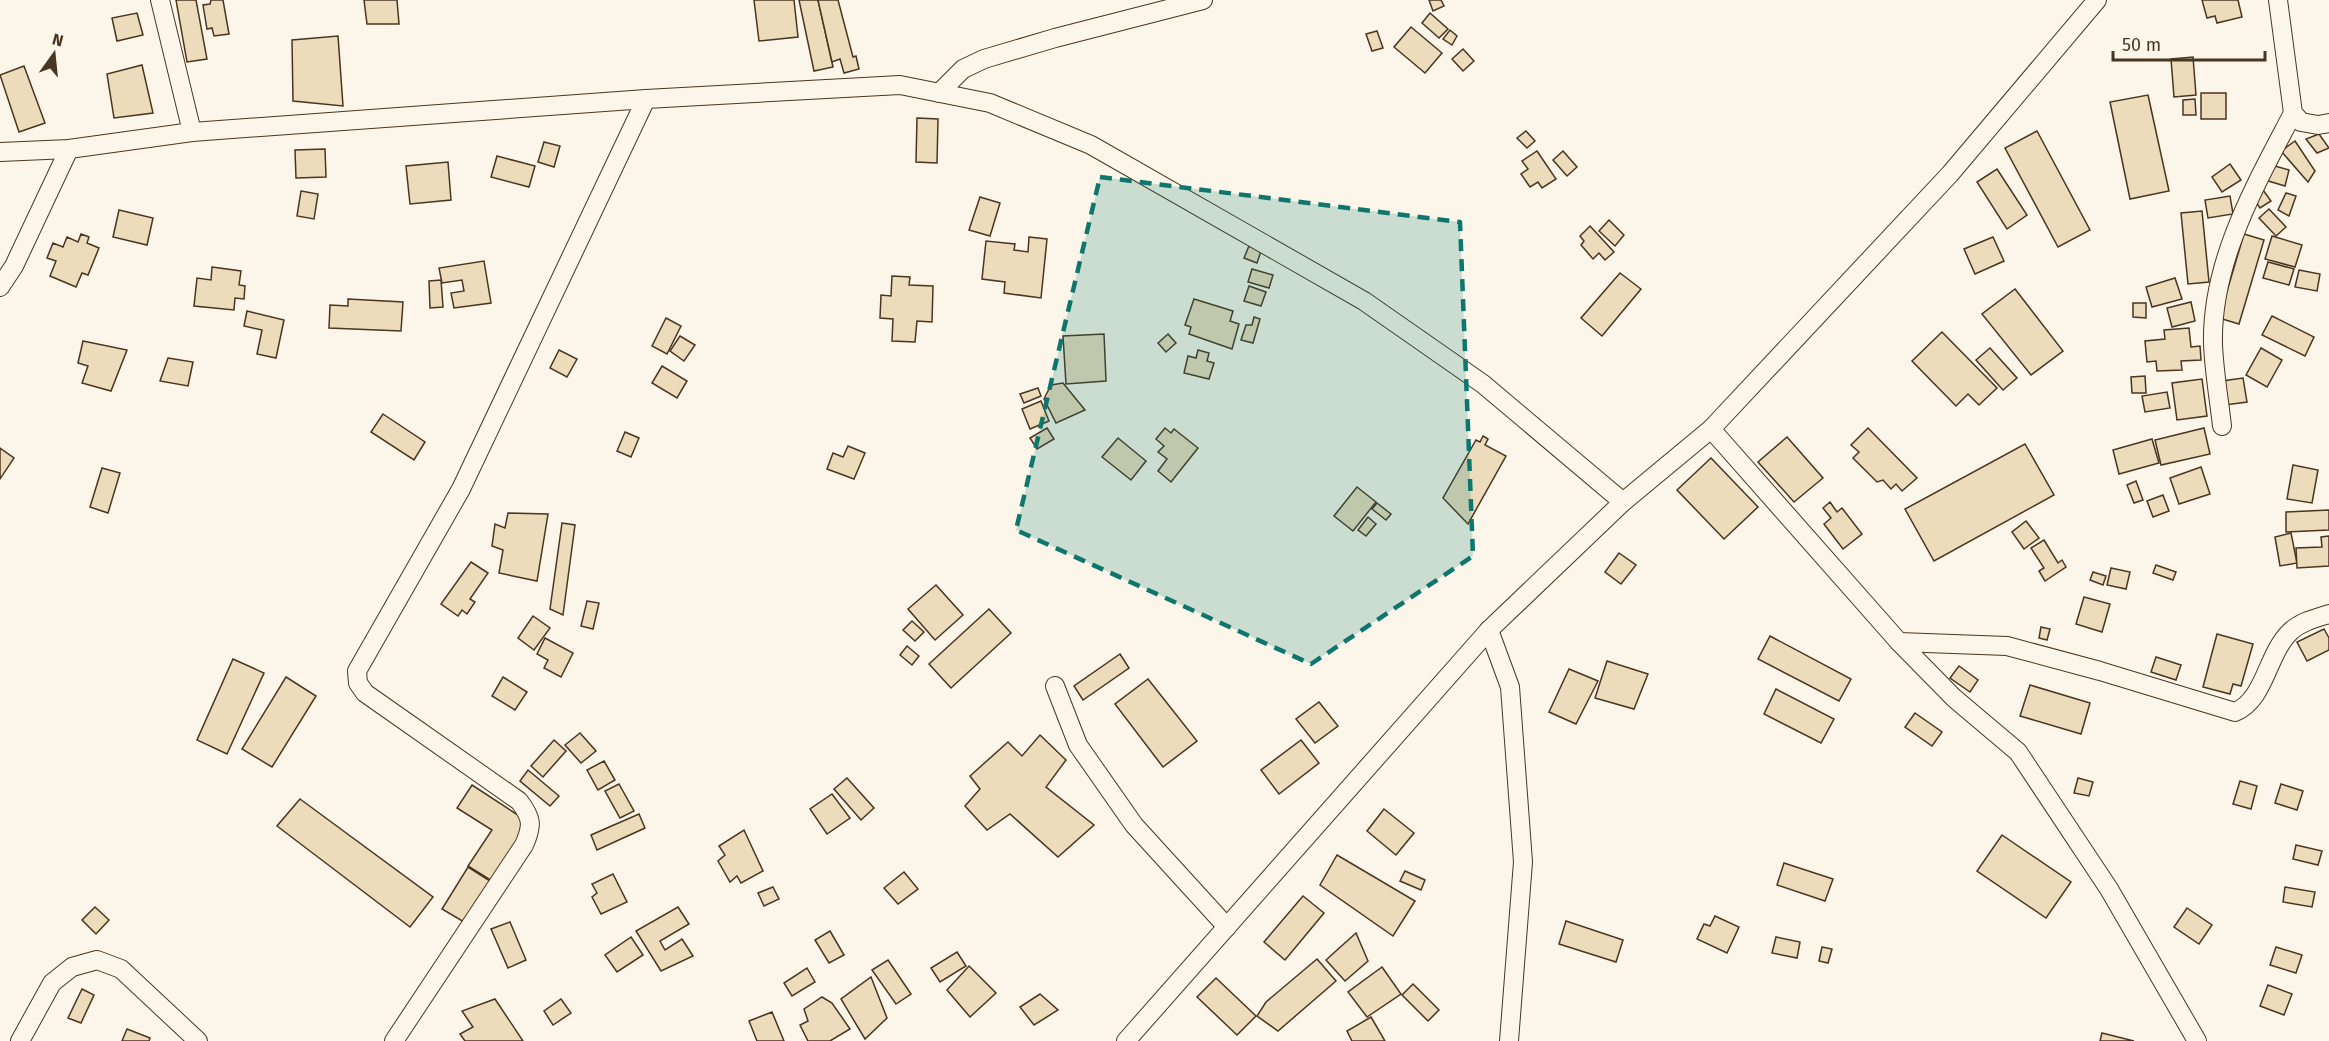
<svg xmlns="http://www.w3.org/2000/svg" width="2329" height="1041" viewBox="0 0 2329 1041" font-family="'Fira Sans',sans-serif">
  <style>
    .building { fill: #ecdcbc; stroke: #4a3520; stroke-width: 1.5 }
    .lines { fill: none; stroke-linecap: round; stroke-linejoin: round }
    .street-casing { stroke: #4a3520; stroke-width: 20 }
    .street { stroke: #fbf6e9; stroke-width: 18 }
    .marked { fill: #0f766e; fill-opacity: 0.2; stroke: #0f766e; stroke-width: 4.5; stroke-dasharray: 12 8; stroke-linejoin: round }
  </style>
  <rect width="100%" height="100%" fill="#fbf6e9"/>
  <g class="building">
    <polygon points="176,0 196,0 207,59 187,62"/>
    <polygon points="211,0 223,0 229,34 214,36 212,28 207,29 203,5 210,4"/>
    <polygon points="364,0 397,0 399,24 367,24"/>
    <polygon points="754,0 794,0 798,37 759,41"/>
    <polygon points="799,0 818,0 833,67 814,71"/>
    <polygon points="818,0 838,0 853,57 856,56 859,69 844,73 840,59 832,62"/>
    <polygon points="1429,0 1441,0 1444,6 1433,11"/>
    <polygon points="2202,0 2238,0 2242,17 2217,23 2215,16 2207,18"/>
    <polygon points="137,13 143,35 117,41 112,18"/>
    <polygon points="1430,13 1448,29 1439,38 1422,23"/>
    <polygon points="1411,27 1442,53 1425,73 1394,47"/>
    <polygon points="1450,30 1457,36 1452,45 1443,39"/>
    <polygon points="1377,31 1383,48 1372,51 1366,34"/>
    <polygon points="338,36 343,106 293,101 292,40"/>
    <polygon points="1463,49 1474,61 1463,71 1452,59"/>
    <polygon points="2193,57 2196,95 2174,97 2171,59"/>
    <polygon points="142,65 153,113 114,118 107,74"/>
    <polygon points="24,66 45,123 19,132 0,75"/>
    <rect x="2201" y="93" width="25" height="26"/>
    <polygon points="2148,95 2169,191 2130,199 2110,102"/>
    <polygon points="2195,99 2196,115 2183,115 2183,100"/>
    <polygon points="917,118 938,119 937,163 916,162"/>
    <polygon points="1526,131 1535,141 1527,148 1517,138"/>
    <polygon points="2037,131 2090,230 2058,247 2005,148"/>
    <polygon points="2319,134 2329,148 2317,153 2306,139"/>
    <polygon points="2295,141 2315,171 2308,182 2281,151"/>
    <polygon points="544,142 560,146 554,167 538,162"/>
    <polygon points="325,149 326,177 296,178 295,150"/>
    <polygon points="1537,151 1556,179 1542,188 1538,182 1530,187 1521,174 1528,169 1522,161"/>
    <polygon points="1563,151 1577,167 1567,176 1553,160"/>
    <polygon points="497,156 535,166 529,187 491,177"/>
    <polygon points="448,162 451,200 410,204 406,166"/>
    <polygon points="2230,164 2241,180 2222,192 2212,177"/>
    <polygon points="2275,166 2289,170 2285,186 2265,180"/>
    <polygon points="1997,169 2027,215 2007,229 1977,182"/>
    <polygon points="2263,190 2271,201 2260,208 2256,202"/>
    <polygon points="301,191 318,194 314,219 297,216"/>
    <polygon points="2286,193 2296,196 2289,216 2278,210"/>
    <polygon points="2230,196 2233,214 2208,218 2205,200"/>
    <polygon points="980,197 1000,203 990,236 969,230"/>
    <polygon points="2269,209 2286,227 2276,236 2259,218"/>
    <polygon points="119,210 153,218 147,245 113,237"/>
    <polygon points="2202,211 2209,282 2188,284 2181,213"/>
    <polygon points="1609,220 1624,235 1615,246 1599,231"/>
    <polygon points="1590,226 1614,252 1605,260 1599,253 1593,259 1581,245 1584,241 1580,236"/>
    <polygon points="81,234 89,237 87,243 99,248 88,275 82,273 76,287 50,276 56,261 47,258 53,243 63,247 67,237 78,242"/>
    <polygon points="2244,234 2264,240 2239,324 2219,318"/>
    <polygon points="2272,236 2302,245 2295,267 2265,259"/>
    <polygon points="1029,237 1047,239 1041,298 1004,293 1005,282 982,279 986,241 1015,244 1014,250 1028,252"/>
    <polygon points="1993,237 2004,261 1975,274 1964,249"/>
    <polygon points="1249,246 1261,251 1257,263 1244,258"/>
    <polygon points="484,261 491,303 454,308 451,293 464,291 462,280 442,283 439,268"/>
    <polygon points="2268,262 2294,269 2289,285 2263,278"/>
    <polygon points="212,267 241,271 239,285 245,286 244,299 235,298 234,310 194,306 197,278 211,280"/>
    <polygon points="1252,269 1273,275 1269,288 1248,282"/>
    <polygon points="2299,270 2320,274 2317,291 2295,287"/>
    <polygon points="1620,273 1641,289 1602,336 1581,318"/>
    <polygon points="892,276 910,277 909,285 933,286 932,322 917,321 915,342 892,341 893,319 880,318 881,295 891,296"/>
    <polygon points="2175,278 2182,299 2152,307 2146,287"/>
    <polygon points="441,280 443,307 430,308 429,281"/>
    <polygon points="1249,286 1266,292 1261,306 1244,301"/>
    <polygon points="2015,289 2063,351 2031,375 1982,314"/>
    <polygon points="348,299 403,302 401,331 329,328 330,305 348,306"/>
    <polygon points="1194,299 1233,311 1230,321 1239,324 1232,349 1189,334 1191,327 1185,325"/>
    <polygon points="2191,302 2195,321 2172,327 2167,308"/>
    <polygon points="2133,303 2146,303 2146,318 2133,317"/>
    <polygon points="247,311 284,320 276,358 257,354 262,330 244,326"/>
    <polygon points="2272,316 2314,337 2305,356 2262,335"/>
    <polygon points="1254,317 1260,319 1253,343 1241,340 1246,325 1252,325"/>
    <polygon points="666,318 681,326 667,354 652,346"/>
    <polygon points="2189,328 2191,347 2200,346 2201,360 2181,361 2182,370 2157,371 2156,361 2147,362 2145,341 2165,339 2164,330"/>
    <polygon points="1942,332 1997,388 1979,405 1968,394 1956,406 1912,361"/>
    <polygon points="1104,334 1106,381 1066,384 1063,336"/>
    <polygon points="1168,334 1176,343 1166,352 1158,343"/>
    <polygon points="680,336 695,345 684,361 670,351"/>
    <polygon points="83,341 127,350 111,391 82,383 88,366 78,363"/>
    <polygon points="1990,348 2017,378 2003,390 1976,360"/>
    <polygon points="2261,348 2282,360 2267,387 2246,375"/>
    <polygon points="559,350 577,359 567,377 550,368"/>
    <polygon points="1198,350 1209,353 1207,361 1214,363 1209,379 1184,373 1188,356 1196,358"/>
    <polygon points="168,358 193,362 188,386 160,381"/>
    <polygon points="662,366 687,381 677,398 652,383"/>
    <polygon points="2145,376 2146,393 2132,393 2131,377"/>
    <polygon points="2243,378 2247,402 2225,405 2222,381"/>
    <polygon points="2202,379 2207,416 2177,420 2172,383"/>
    <polygon points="1063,383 1085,410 1056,423 1044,399 1051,385"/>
    <polygon points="1038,388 1041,396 1024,403 1020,394"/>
    <polygon points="2167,392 2170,408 2145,412 2142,396"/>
    <polygon points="1041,401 1049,421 1030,429 1022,409"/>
    <polygon points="383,414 425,442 414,460 371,432"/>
    <polygon points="1047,428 1054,439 1037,449 1030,438"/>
    <polygon points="1165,428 1171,433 1174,429 1198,448 1171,482 1158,471 1167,459 1158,452 1164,446 1156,439"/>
    <polygon points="1868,428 1917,478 1902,491 1896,484 1891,489 1883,480 1877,482 1853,458 1859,452 1851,445"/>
    <polygon points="2204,428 2210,454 2161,465 2155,440"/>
    <polygon points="625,432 639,438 631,457 617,451"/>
    <polygon points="1483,436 1488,439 1485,445 1506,456 1468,524 1443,498 1476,440 1480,442"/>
    <polygon points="1787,437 1823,478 1794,502 1758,462"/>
    <polygon points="1118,438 1146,461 1131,480 1102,457"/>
    <polygon points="2152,439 2159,463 2119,474 2113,450"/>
    <polygon points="2025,444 2054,495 1934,561 1905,509"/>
    <polygon points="848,446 865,453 854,479 827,469 833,453 843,457"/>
    <polygon points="0,448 14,458 0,479"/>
    <polygon points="1711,458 1758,507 1724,539 1677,490"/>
    <polygon points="2293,465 2318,470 2312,503 2287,499"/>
    <polygon points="2201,467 2210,494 2179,504 2170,478"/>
    <polygon points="102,468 120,473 108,513 90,507"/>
    <polygon points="2136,481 2143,500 2134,503 2127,485"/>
    <polygon points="1357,487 1376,502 1353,531 1334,516"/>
    <polygon points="2163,495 2169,511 2153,517 2147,501"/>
    <polygon points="1830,502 1837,512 1842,508 1862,534 1843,549 1824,524 1831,518 1823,508"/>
    <polygon points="1377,503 1391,514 1386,520 1372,509"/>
    <polygon points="2329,510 2329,530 2286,532 2286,512"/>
    <polygon points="508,513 548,514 537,581 499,573 503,550 492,546 495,524 505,528"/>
    <polygon points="1368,517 1376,524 1366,536 1358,530"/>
    <polygon points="2026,521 2039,538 2024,549 2012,532"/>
    <polygon points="562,523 575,525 563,615 550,609"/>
    <polygon points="2291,533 2297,563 2280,566 2275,537"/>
    <polygon points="2329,536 2329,566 2297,568 2296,548 2322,547 2321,537"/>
    <polygon points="2044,540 2058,563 2062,560 2066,567 2045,581 2039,571 2044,568 2031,548"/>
    <polygon points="1619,553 1636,565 1621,584 1605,572"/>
    <polygon points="471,562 488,573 470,599 475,602 467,614 462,610 458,616 441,604"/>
    <polygon points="2156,565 2176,572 2173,580 2153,573"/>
    <polygon points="2111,568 2130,572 2126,589 2107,585"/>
    <polygon points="2093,572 2106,576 2103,585 2090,580"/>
    <polygon points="936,585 963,615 935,640 908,609"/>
    <polygon points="2084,597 2110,604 2102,632 2076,624"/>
    <polygon points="587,601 599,603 593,629 581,626"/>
    <polygon points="989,609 1011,633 951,688 929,664"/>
    <polygon points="533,616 550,628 534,650 518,638"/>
    <polygon points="912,621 924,632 915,641 903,630"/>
    <polygon points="2041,627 2050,629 2047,640 2039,638"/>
    <polygon points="2324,629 2329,638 2329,650 2307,661 2297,642"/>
    <polygon points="2217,634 2253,644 2241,686 2233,684 2230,694 2203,687"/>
    <polygon points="1770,636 1851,679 1839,701 1758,659"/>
    <polygon points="545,638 573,653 561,677 544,668 548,660 537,654"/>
    <polygon points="907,646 919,656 912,665 900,655"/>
    <polygon points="1120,654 1129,668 1083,700 1074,686"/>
    <polygon points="2156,657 2181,665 2176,680 2151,672"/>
    <polygon points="233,659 264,673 227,754 197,740"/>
    <polygon points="1607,661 1648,674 1634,709 1595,698"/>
    <polygon points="1959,666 1978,680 1970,692 1950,678"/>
    <polygon points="1569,669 1598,681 1576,724 1549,712"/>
    <polygon points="286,677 316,696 272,767 242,749"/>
    <polygon points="503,677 527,692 515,710 492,696"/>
    <polygon points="1148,679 1197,741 1163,767 1115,704"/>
    <polygon points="2030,685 2090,703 2081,734 2020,716"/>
    <polygon points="1776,689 1834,719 1821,743 1764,714"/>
    <polygon points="1319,702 1338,726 1315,743 1296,719"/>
    <polygon points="1915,713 1942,732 1932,746 1905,727"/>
    <polygon points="580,733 596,751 581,763 565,745"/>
    <polygon points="1040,735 1066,760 1046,787 1094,825 1058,857 1010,814 987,830 965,806 980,789 970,776 1008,742 1022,756"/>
    <polygon points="554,740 566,751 543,777 531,766"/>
    <polygon points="1301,740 1319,763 1279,794 1261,770"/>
    <polygon points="604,761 615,780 598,790 587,770"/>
    <polygon points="528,770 559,796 550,806 520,781"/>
    <polygon points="847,778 874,808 861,820 834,789"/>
    <polygon points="2078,778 2093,782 2089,796 2074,793"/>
    <polygon points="2240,781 2257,786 2251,809 2233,804"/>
    <polygon points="619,784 634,811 620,818 605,791"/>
    <polygon points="2281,784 2303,791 2297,810 2275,803"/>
    <polygon points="472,785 530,823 492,881 468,866 492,830 457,808"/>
    <polygon points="832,794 850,818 827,834 810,809"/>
    <polygon points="300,799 433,897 410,927 277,826"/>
    <polygon points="1384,809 1414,833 1396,855 1367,831"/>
    <polygon points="639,814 645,828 597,850 591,835"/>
    <polygon points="744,830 763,871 741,883 737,876 730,882 718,861 725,855 719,846"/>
    <polygon points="2002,835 2071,882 2046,918 1977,871"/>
    <polygon points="2296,845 2322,851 2318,865 2293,859"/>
    <polygon points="1337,855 1415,901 1393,936 1320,885"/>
    <polygon points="1784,863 1833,879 1825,901 1777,885"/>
    <polygon points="468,867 490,881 464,922 442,909"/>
    <polygon points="1405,871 1425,880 1421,890 1400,881"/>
    <polygon points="904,872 918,889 898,904 884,888"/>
    <polygon points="613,874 627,902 601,914 592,897 597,893 592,884"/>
    <polygon points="773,887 779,899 764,906 758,893"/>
    <polygon points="2285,887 2315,892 2312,907 2283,902"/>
    <polygon points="1303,896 1324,913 1285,960 1264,942"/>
    <polygon points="95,907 109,920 96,934 82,920"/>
    <polygon points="678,907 689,924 660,941 665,950 682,939 693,956 661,971 636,931"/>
    <polygon points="2187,908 2212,925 2199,944 2174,927"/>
    <polygon points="1715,916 1739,927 1727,953 1697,939 1704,924 1710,926"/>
    <polygon points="1566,921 1623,940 1616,962 1559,944"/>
    <polygon points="510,922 526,960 508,968 491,929"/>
    <polygon points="830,931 844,955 829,963 815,940"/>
    <polygon points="1356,933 1368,961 1345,981 1326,960"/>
    <polygon points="631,937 643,955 617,972 605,955"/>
    <polygon points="1776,937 1800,942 1797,958 1772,953"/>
    <polygon points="1822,947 1832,949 1828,963 1819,961"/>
    <polygon points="2276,947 2302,955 2296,973 2270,965"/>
    <polygon points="957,952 966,966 940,982 931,968"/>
    <polygon points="1317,959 1336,981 1278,1031 1257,1016 1266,1002"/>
    <polygon points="888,960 911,994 896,1004 872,970"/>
    <polygon points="969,966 996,993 970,1017 947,990"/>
    <polygon points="1382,967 1401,994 1367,1017 1348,992"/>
    <polygon points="807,968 815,982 792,996 784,983"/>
    <polygon points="871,977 887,1018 865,1039 841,999"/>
    <polygon points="1216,978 1256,1016 1237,1035 1197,997"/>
    <polygon points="1413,984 1439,1010 1428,1021 1402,995"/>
    <polygon points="2268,985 2292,994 2284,1015 2260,1006"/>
    <polygon points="82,989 94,995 81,1023 68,1018"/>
    <polygon points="1040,994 1058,1010 1034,1025 1020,1007"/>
    <polygon points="822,997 832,1003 850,1029 830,1041 808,1041 800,1025 808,1021 804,1009"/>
    <polygon points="495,999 523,1041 465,1041 460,1034 473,1027 462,1011"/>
    <polygon points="561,999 571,1013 553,1025 544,1011"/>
    <polygon points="772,1012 784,1041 757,1041 749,1021"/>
    <polygon points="1371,1017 1385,1041 1352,1041 1347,1031"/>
    <polygon points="127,1029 150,1038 149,1041 122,1041"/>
    <polygon points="2102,1033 2134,1041 2100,1041"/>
  </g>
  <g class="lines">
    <defs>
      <g id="street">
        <polyline points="160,0 192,132"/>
        <polyline points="2278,0 2293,113 2301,122 2318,125 2329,123"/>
        <polyline points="939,93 963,69 984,59 1055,38 1203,0"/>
        <polyline points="0,152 69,149 192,132 646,99 900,85 990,103 1091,145 1364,301 1483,384 1623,502"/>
        <polyline points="0,287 14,266 69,149"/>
        <path d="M2222,426C2219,399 2214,371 2213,344C2211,261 2256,184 2293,113"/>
        <polyline points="1711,429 1899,642 1954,698 2018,752 2109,889 2197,1041"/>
        <polyline points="1489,630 1510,687 1523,862 1509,1041"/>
        <path d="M1899,642L2007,646L2100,671L2235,712C2265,700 2267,654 2290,632C2300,622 2316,618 2329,614"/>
        <polyline points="1055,686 1078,745 1134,825 1227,927"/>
        <polyline points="20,1041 52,983 72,967 97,960 121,969 198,1041"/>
        <path d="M394,1041L524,845C533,825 532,818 519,801L365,693L358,683L357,671L461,489L646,99"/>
        <polyline points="1126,1041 1489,630 1623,502 1711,429 1950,174 2097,0"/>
      </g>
    </defs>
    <use href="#street" class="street-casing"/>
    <use href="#street" class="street"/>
  </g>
  <path class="marked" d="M1100,177L1460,222L1473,556L1311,664L1016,530Z"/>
  <g transform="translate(54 54) rotate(15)" stroke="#fbf6e9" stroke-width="4.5" paint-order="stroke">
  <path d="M0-4.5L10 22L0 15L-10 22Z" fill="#4a3520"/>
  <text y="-9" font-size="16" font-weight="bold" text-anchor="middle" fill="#4a3520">N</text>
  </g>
  <path d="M2113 51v9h152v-9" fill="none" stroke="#4a3520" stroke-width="3"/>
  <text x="2122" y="51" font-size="18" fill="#4a3520" stroke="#fbf6e9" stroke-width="4.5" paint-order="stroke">50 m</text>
</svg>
